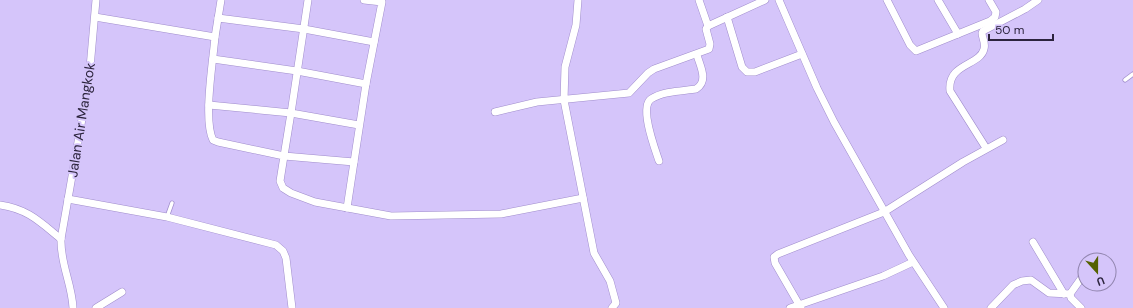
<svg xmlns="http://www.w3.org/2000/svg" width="1133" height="308" viewBox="0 0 1133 308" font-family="'DM Sans',sans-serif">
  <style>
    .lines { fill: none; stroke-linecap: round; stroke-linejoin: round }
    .lane-casing { stroke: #a08dcc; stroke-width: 5 }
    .street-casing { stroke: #a08dcc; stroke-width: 8 }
    .lane { stroke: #fff; stroke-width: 3.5 }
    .street { stroke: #fff; stroke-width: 7 }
    .labels { text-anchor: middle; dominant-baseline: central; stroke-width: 4; stroke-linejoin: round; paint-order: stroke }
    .street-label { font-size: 14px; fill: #2c243d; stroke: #d5c5fa }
  </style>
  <rect width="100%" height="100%" fill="#d5c5fa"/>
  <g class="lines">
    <defs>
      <g id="lane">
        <polyline points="1125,80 1133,74"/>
        <polyline points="167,217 172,203"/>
      </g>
      <g id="street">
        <polyline points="308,0 291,113 359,125"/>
        <polyline points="364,0 382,2 366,84"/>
        <polyline points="578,0 576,25 565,67 564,100 594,253 610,281 616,303 612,308"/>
        <polyline points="699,0 708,26"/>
        <polyline points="779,0 817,88 834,122 909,255 944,308"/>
        <polyline points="887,0 910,45 916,51 990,21 995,17 996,12 989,0"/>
        <polyline points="938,0 958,34"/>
        <path d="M95,17L215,37C213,61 203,120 213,140L218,142L284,156L280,181L283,188L291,193L315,202L391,216L501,214L583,198"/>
        <polyline points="727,17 742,67 747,72 755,72 802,54"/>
        <polyline points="218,18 304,29 374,42"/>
        <polyline points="215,37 221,0"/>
        <polyline points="213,59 297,71 366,84 354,162"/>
        <polyline points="209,105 291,113 284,156 354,162 347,208"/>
        <polyline points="495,112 537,102 629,93 648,73 654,69 709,49 710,44 706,29 708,26 765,0"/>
        <path d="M986,148L950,91C947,63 980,66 984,49C986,43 982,38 982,33L983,31L1025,9L1038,0"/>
        <path d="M659,161C655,149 639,107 651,99C663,91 682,91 696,89C709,81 700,66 697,55"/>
        <polyline points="68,199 167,217 276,245 283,251 286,258 292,308"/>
        <path d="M0,205C28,209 40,222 61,239"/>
        <polyline points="1033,242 1064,294"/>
        <path d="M73,308C72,284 60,263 61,239L89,79L96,0"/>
        <polyline points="96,308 122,292"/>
        <polyline points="790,308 883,276 913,262"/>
        <polyline points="801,308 775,263 774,257 778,254 884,212 963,162 1003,140"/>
        <polyline points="991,308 1013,285 1022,281 1031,280 1049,293 1070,294"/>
        <polyline points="1081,308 1071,298 1070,294 1085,273"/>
      </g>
    </defs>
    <use href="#lane" class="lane-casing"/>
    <use href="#street" class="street-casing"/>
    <use href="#lane" class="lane"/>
    <use href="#street" class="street"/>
  </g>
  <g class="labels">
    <g class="street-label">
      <text transform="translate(81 120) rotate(-81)">Jalan Air Mangkok</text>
    </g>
  </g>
  <g transform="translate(1097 272) rotate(159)"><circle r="19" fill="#d5c5fa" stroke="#9185ae"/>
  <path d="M0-3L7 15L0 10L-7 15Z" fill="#556101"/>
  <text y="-6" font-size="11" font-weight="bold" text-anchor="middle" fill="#2c243d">U</text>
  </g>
  <path d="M989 34v6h64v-6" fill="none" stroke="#2c243d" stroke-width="2"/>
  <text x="995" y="34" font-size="12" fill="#2c243d" stroke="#d5c5fa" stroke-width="3" paint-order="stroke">50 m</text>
</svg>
